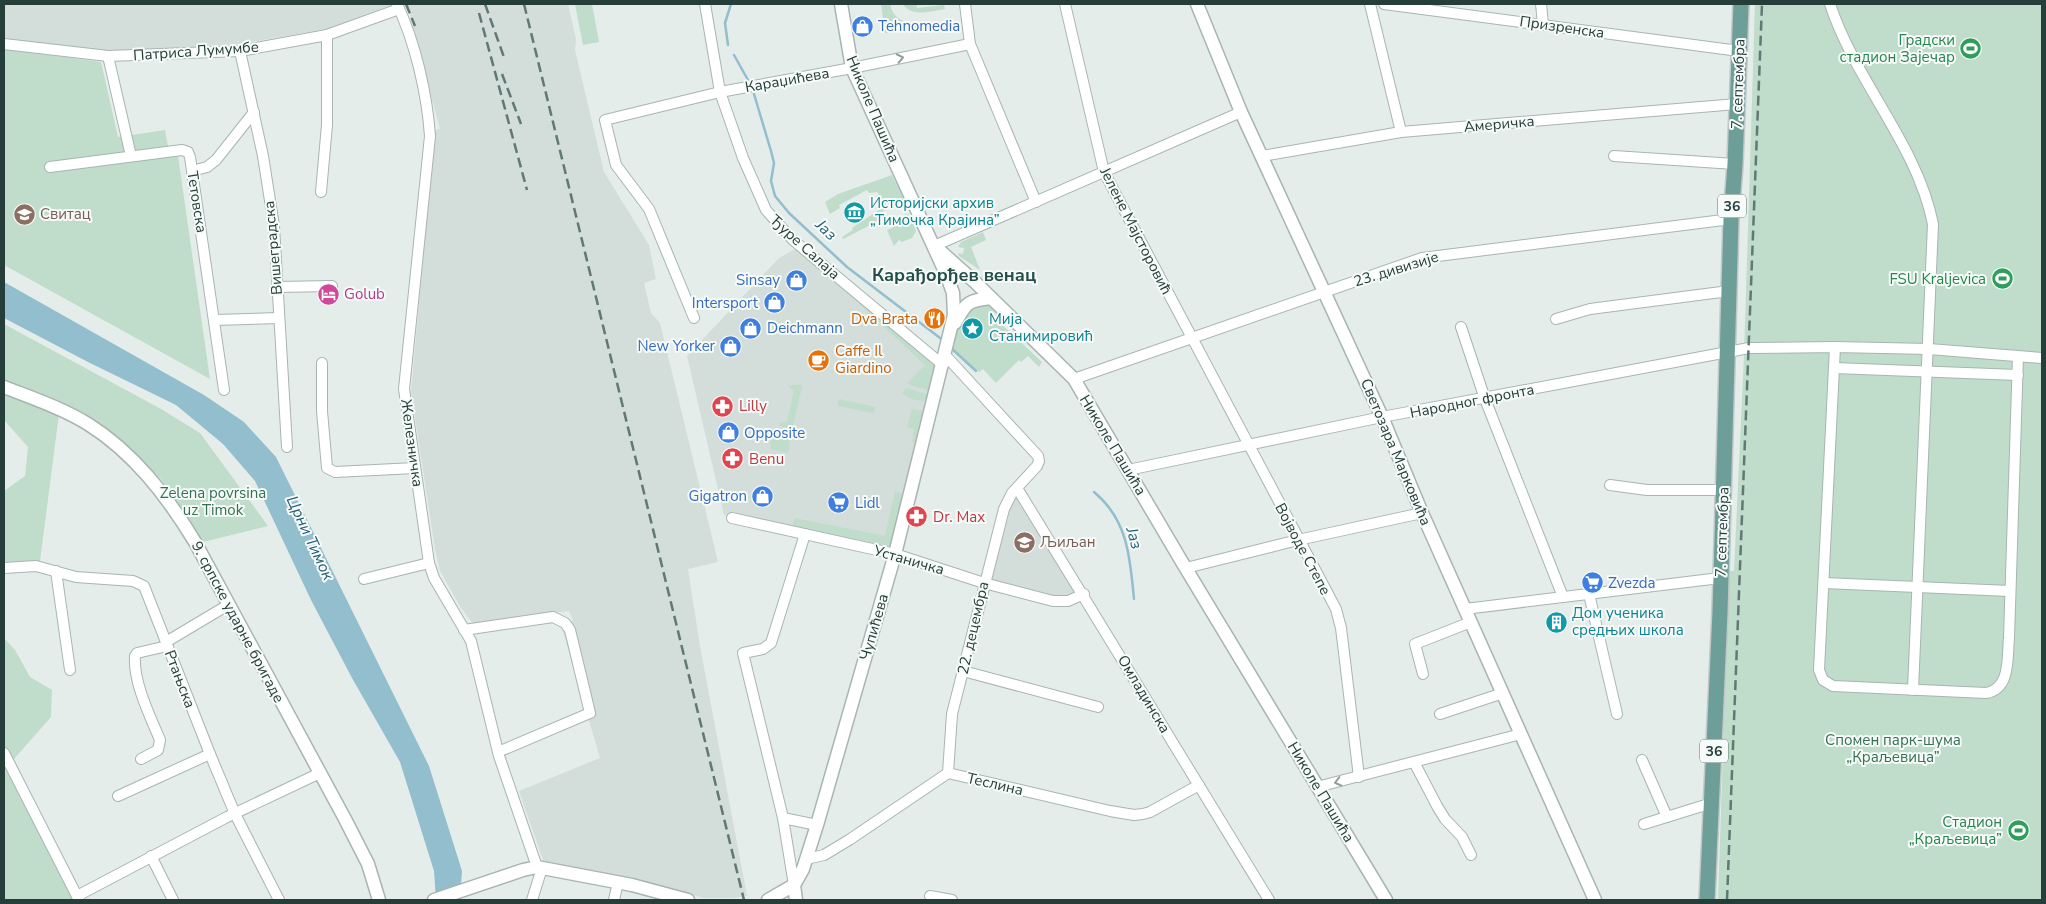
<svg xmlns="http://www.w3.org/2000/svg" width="2046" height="904" viewBox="0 0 2046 904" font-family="'Nunito Sans',sans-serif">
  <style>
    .built { fill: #d3ddda }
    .green { fill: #c0dccb }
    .water { fill: #92becd }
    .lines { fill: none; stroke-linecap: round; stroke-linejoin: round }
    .stream { stroke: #92becd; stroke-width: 2.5 }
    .minor-casing { stroke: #a8b5b2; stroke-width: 12 }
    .tertiary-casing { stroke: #a8b5b2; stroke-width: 15 }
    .primary-casing { stroke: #c2c9c8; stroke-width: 18 }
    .minor { stroke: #fff; stroke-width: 10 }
    .tertiary { stroke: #fff; stroke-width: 12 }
    .primary { stroke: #6d9f98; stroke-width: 15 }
    .rail { stroke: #607975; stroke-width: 2.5; stroke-dasharray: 10 5; stroke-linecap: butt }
    .oneway { stroke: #929e9c }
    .labels { text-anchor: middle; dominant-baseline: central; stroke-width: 4; stroke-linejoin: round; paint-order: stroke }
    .shield { fill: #f6faf8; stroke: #647673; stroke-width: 1 }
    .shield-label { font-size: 14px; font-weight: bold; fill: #253e3a }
    .shop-label { font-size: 15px; fill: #366cbe; stroke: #f6faf8; text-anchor: start }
    .street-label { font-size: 15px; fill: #253e3a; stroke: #f6faf8 }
    .leisure-label { font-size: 15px; fill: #27864d; stroke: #f6faf8; text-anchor: end }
    .culture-label { font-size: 15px; fill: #0d838f; stroke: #f6faf8; text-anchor: start }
    .education-label { font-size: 15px; fill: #785e54; stroke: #f6faf8; text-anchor: start }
    .hotel-label { font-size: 15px; fill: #b23c85; stroke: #f6faf8; text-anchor: start }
    .food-label { font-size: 15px; fill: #c56008; stroke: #f6faf8; text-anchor: end }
    .health-label { font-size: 15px; fill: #be3a42; stroke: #f6faf8; text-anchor: start }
    .park-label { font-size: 15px; fill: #337252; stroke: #f6faf8 }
    .water-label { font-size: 16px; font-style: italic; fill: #245f75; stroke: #f6faf8 }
    .quarter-label { font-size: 18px; font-weight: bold; fill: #234e49; stroke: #f6faf8 }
  </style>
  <rect width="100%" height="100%" fill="#e5edea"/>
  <g class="built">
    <polygon points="4,4 389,4 391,5 326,29 240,44 110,52 4,39"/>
    <polygon points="407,4 568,4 576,39 575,50 604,172 649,245 656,279 644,283 651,313 660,323 718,562 688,569 700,646 747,896 733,898 705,898 544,863 519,791 600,758 562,628 573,620 569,611 473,624 461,608 440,571 435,549 411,391 435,130 440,129"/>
    <polygon points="797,248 938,366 890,553 724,515 687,356 779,258"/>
    <polygon points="1018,498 1078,592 1067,597 1053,597 991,581 1012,503 1015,499"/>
  </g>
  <g class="green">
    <polygon points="575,4 592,4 599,42 583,45"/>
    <path d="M881,4H890C894,22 908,24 924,22L925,28L885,33Z"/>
    <path d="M903,4H916L917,8L944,5L945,9C932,11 911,18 903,4Z"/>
    <polygon points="1755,4 2042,4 2042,900 1718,900 1729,571 1734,571 1744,356"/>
    <polygon points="4,49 101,62 118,137 165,130 170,157 178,156 210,379 4,265"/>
    <polygon points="892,175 905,201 903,208 899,203 880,213 882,219 843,239 842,237 853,230 852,228 879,210 877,206 880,203 881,197 877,192 869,193 867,190 839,205 840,208 830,214 825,202 838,194"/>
    <polygon points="907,214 911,217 916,231 912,238 902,242 899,240 894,246 887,230 907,221 904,215"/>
    <polygon points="983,232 986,240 971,247 980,270 959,256 958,253 963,254 964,248 958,247 961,242"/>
    <polygon points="849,290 937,367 930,391 907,384 925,365 847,292"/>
    <path d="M976,306H988L992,308L999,322L1042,362L1039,367L1028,356L1021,362L1019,360L996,383L983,369L979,372L953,351L952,350C956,332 958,315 976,306Z"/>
    <polygon points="4,324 161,409 200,433 268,526 203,542 161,479 101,424 4,379"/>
    <polygon points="792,385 801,385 802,387 793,425 790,428 780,426 779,424 781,422 787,422 794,390 789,387"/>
    <path d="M906,388L929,395L928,399C920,403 909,399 902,393Z"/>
    <polygon points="6,393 59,414 40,561 4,562 4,491 25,476 28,447 4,420 4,395"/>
    <polygon points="839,399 875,407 874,413 838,406"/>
    <polygon points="912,409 924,411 917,441 912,443 914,429 907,427"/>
    <polygon points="774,438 789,440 790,442 788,453 771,449 770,442"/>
    <polygon points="895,492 901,493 902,496 891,542 888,546 793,526 794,518 885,536"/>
    <polygon points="6,640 15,650 30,677 52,690 51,717 14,759 81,900 4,900 4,641"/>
  </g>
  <polygon class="water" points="4,282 204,395 244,422 276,457 429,766 462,871 460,900 436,900 434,871 400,762 352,678 311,600 255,481 223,444 176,405 88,362 4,318"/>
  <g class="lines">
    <g class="stream">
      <polyline points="728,45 725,23 731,4"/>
      <polyline points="734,55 748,80"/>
      <polyline points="754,94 771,151 774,163 771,181 775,196 789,213 847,267 944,341"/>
      <polyline points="950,347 976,371"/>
      <path d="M1094,492C1128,520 1130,558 1134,599"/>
    </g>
    <defs>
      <g id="minor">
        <path d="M397,4C415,42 427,93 430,136L404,389L429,563L434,578L471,641L499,756L537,867"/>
        <polyline points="705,4 720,92 743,158 766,210 793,240 943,365"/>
        <polyline points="965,4 970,44 1036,202"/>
        <polyline points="1065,4 1104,172 1336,609 1341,628 1359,777"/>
        <polyline points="1370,4 1401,132"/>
        <polyline points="1384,4 1739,51"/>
        <polyline points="1541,4 1543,24"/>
        <path d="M1830,4C1855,81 1917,144 1933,224L1913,690"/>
        <polyline points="4,44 108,56 240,51 327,35 399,9"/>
        <polyline points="240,51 263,156 274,226 287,447"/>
        <polyline points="108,56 131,156"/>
        <polyline points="1262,156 1401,132 1737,104"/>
        <polyline points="1614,156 1735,164"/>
        <polyline points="50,167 182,150 188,152 190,157 224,390"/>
        <polyline points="192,171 207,167 216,160 254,112"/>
        <polyline points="321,192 327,125 327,35"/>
        <polyline points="934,246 1241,112"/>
        <polyline points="277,287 332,286"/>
        <polyline points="694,318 649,209 616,165 605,120 720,92 852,68 970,44"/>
        <polyline points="1556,319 1590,309 1729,291"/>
        <polyline points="214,320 279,318"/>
        <polyline points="1461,327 1485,399 1563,597"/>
        <path d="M1835,347L1819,670L1823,680L1833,686L1986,693C2011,689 2007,657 2009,638L2018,356"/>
        <polyline points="945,355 1038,456 1039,461 1037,466 1012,493 1004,509 952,714 948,773"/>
        <polyline points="322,363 322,411 327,468 335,472 415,468"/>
        <polyline points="1834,368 2018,375"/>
        <polyline points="1074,379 1422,258 1731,219"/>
        <polyline points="1128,470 1382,417 1749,348 1835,347 1929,349 2042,358"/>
        <polyline points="1610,485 1647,490 1723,490"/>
        <polyline points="1017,488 1269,900"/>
        <polyline points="732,518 895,554 984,583 1053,601 1068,601 1084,594"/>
        <polyline points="4,568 36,566 76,577 133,581 144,586 210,754 235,814 279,900"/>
        <polyline points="1186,568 1298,540 1422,513"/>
        <polyline points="56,571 70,670"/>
        <polyline points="364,579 429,563"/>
        <polyline points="1824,583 2010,591"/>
        <polyline points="1589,594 1617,714"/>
        <polyline points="1465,609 1720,578"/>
        <polyline points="464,630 553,617 565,623 570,630 590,713 498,752"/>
        <polyline points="166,642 228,605"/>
        <polyline points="963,671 1098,707"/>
        <polyline points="1423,674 1415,644 1471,622"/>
        <polyline points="1440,714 1503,693"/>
        <polyline points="4,753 79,900"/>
        <path d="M141,759L158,750L160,740C150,716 133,682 135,656L137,653L167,646"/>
        <polyline points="1642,760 1667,817"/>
        <polyline points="1414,762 1437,806 1445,819 1462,837 1471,855"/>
        <polyline points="1317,787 1521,734"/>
        <polyline points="118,796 210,754"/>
        <polyline points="783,818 817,825"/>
        <polyline points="1644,824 1712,803"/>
        <polyline points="151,856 173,900"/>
        <polyline points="806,859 824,855 849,840 948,773 1110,811 1134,815 1143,814 1150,812 1199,785"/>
        <polyline points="794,885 783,818 743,653 763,649 771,643 805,534"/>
        <polyline points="77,896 227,817 320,773"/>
        <polyline points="930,896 952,900"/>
        <polyline points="532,900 542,868"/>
        <polyline points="614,900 618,882"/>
      </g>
      <g id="tertiary">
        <polyline points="1197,4 1241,112 1382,417 1422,513 1595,900"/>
        <polyline points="938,249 976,283 1074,379 1182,562 1386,900"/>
        <path d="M955,323C967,302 967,301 991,298"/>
        <path d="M4,387C32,398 62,408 88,424C134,453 167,496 195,542L345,819L368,864L379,900"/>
        <polyline points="434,900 523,870 537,867 632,885 688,900"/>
        <polyline points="768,900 794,885"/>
        <polyline points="796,900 794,885 803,869 817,825 895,554 954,315 953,293 947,276 852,68 841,4"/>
      </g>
      <polyline id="primary" points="1707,900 1720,612 1731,219 1735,164 1741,4"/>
    </defs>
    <use href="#minor" class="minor-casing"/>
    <use href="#tertiary" class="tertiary-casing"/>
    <use href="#primary" class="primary-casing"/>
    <use href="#minor" class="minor"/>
    <use href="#tertiary" class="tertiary"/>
    <use href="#primary" class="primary"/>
    <g class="rail">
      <polyline points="406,4 415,26"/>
      <polyline points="485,4 505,60"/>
      <polyline points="524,4 744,900"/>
      <polyline points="479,13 527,190"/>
      <polyline points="502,74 521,124"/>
      <polyline points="1727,900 1762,4"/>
    </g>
  </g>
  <defs><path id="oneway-chevron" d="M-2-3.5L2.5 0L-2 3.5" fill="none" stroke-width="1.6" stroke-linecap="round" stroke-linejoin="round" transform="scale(1.25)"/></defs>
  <g class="oneway">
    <use href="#oneway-chevron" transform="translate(900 58) rotate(-12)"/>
    <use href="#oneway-chevron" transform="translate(1338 782) rotate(166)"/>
  </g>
  <defs>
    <symbol id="shop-disc" viewBox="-11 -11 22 22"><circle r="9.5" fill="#3f7fe0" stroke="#f6faf8"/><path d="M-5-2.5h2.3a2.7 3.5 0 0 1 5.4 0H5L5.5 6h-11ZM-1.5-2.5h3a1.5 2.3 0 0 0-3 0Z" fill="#fff"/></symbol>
    <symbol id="stadium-disc" viewBox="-11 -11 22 22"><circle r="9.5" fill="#2e9e5b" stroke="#f6faf8"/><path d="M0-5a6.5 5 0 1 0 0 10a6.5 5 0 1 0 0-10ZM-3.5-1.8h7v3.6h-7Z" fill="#fff"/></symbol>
    <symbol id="museum-disc" viewBox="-11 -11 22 22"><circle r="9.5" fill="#0f9aa8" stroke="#f6faf8"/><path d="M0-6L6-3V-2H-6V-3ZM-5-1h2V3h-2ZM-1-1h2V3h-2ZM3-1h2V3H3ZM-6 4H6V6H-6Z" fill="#fff"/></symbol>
    <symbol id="school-disc" viewBox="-11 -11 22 22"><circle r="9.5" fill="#8d6e63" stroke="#f6faf8"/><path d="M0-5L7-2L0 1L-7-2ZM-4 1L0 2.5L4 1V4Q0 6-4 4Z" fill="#fff"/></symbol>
    <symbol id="hotel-disc" viewBox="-11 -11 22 22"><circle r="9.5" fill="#d1479c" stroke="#f6faf8"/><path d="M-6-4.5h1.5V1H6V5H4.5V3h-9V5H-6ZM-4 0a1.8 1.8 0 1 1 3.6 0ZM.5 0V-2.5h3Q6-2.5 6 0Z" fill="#fff"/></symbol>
    <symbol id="restaurant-disc" viewBox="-11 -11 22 22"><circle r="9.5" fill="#e8710a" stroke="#f6faf8"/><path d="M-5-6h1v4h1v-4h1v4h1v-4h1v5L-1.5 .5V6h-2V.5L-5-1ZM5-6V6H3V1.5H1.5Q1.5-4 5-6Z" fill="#fff"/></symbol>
    <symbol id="sight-disc" viewBox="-11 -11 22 22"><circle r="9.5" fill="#0f9aa8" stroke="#f6faf8"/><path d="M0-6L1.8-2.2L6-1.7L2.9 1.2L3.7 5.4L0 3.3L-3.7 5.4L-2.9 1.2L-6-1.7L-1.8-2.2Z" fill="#fff"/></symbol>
    <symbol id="cafe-disc" viewBox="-11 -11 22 22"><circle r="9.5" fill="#e8710a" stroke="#f6faf8"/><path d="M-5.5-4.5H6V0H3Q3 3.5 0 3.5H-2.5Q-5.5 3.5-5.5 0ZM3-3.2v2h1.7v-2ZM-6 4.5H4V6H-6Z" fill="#fff"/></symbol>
    <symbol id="pharmacy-disc" viewBox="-11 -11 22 22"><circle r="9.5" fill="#e0444e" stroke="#f6faf8"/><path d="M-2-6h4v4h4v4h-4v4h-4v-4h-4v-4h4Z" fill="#fff"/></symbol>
    <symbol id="supermarket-disc" viewBox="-11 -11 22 22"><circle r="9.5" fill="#3f7fe0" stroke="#f6faf8"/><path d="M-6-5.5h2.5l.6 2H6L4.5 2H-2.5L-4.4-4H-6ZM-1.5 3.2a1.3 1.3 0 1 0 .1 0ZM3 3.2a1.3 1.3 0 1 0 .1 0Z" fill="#fff"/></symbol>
    <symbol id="building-disc" viewBox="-11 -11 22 22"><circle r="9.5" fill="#0f9aa8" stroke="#f6faf8"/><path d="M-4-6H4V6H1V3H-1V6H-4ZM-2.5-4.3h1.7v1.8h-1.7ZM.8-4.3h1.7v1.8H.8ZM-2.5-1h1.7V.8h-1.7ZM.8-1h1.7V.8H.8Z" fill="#fff"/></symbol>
  </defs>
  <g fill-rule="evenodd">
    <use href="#shop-disc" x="850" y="14" width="25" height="25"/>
    <use href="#stadium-disc" x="1958" y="36" width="25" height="25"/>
    <use href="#museum-disc" x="842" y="200" width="25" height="25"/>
    <use href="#school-disc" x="12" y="202" width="25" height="25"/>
    <use href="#stadium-disc" x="1990" y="266" width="25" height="25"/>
    <use href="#shop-disc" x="784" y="268" width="25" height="25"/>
    <use href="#hotel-disc" x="316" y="282" width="25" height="25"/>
    <use href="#shop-disc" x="762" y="290" width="25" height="25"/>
    <use href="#restaurant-disc" x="922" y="306" width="25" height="25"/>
    <use href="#shop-disc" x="738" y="316" width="25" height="25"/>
    <use href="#sight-disc" x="960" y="316" width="25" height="25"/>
    <use href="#shop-disc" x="718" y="334" width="25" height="25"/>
    <use href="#cafe-disc" x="806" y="348" width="25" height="25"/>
    <use href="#pharmacy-disc" x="710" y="394" width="25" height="25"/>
    <use href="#shop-disc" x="716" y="420" width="25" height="25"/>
    <use href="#pharmacy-disc" x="720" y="446" width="25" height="25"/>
    <use href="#shop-disc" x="750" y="484" width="25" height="25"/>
    <use href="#supermarket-disc" x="826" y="490" width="25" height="25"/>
    <use href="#pharmacy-disc" x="904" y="504" width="25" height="25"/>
    <use href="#school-disc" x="1012" y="530" width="25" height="25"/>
    <use href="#supermarket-disc" x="1580" y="570" width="25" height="25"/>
    <use href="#building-disc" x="1544" y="610" width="25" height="25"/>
    <use href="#stadium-disc" x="2006" y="818" width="25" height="25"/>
  </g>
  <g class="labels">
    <g class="shield">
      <rect x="1718" y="194.5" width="28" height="23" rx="4"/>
      <rect x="1700" y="739.5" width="28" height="23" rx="4"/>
    </g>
    <g class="shield-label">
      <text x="1732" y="206">36</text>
      <text x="1714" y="751">36</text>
    </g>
    <g class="shop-label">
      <text x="878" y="26">Tehnomedia</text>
      <text x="780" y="280" text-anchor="end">Sinsay</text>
      <text x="758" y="303" text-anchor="end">Intersport</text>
      <text x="767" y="328">Deichmann</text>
      <text x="715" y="346" text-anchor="end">New Yorker</text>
      <text x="744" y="433">Opposite</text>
      <text x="747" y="496" text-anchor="end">Gigatron</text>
      <text x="855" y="503">Lidl</text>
      <text x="1608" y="583">Zvezda</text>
    </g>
    <g class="street-label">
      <text transform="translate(1562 27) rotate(8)">Призренска</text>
      <text transform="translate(196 51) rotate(-4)">Патриса Лумумбе</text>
      <text transform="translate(787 80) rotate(-10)">Караџићева</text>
      <text transform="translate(1738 84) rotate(-88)">7. септембра</text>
      <text transform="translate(873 109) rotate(67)">Николе Пашића</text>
      <text transform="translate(1499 124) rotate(-5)">Америчка</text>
      <text transform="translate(197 202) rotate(81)">Тетовска</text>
      <text transform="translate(1136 231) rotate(63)">Јелене Мајсторовић</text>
      <text transform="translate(805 247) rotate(42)">Ђуре Салаја</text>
      <text transform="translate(273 248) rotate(-95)">Вишеградска</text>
      <text transform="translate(1396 269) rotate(-17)">23. дивизије</text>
      <text transform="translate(1472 401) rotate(-11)">Народног фронта</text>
      <text transform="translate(412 443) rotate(82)">Железничка</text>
      <text transform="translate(1113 445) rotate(59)">Николе Пашића</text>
      <text transform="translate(1396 452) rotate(67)">Светозара Марковића</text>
      <text transform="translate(1722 532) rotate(-88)">7. септембра</text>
      <text transform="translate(1303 549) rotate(62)">Војводе Степе</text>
      <text transform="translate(909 560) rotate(16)">Устаничка</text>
      <text transform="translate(238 622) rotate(62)">9. српске ударне бригаде</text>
      <text transform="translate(874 627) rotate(-74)">Чупићева</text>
      <text transform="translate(973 628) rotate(-77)">22. децембра</text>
      <text transform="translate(180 679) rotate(69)">Ртањска</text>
      <text transform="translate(1144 694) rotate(59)">Омладинска</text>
      <text transform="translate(995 784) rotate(13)">Теслина</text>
      <text transform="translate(1321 792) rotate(59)">Николе Пашића</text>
    </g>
    <g class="leisure-label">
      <text x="1955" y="40">Градски<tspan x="1955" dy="17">стадион Зајечар</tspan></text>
      <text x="1986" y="279">FSU Kraljevica</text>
      <text x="2002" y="822">Стадион<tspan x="2002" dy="17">„Краљевица”</tspan></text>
    </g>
    <g class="culture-label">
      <text x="870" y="203">Историјски архив<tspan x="870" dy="17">„Тимочка Крајина”</tspan></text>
      <text x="989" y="319">Мија<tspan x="989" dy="17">Станимировић</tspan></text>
      <text x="1572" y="613">Дом ученика<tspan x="1572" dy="17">средњих школа</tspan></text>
    </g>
    <g class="education-label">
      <text x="40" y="214">Свитац</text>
      <text x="1040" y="542">Љиљан</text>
    </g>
    <g class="hotel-label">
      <text x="344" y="294">Golub</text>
    </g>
    <g class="food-label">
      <text x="918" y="319">Dva Brata</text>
      <text x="835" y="351" text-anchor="start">Caffe Il<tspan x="835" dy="17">Giardino</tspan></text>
    </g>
    <g class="health-label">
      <text x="739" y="406">Lilly</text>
      <text x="749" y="459">Benu</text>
      <text x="933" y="517">Dr. Max</text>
    </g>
    <g class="park-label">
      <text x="213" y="493">Zelena povrsina<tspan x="213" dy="17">uz Timok</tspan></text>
      <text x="1893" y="740">Спомен парк-шума<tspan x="1893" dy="17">„Краљевица”</tspan></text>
    </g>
    <g class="water-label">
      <text transform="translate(826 230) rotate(44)">Јаз</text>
      <text transform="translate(310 538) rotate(65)">Црни Тимок</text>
      <text transform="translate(1134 538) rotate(74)">Јаз</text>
    </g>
    <g class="quarter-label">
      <text x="954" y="275">Карађорђев венац</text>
    </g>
  </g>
  <rect width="2046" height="904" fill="none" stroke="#253e3a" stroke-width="10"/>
</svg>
